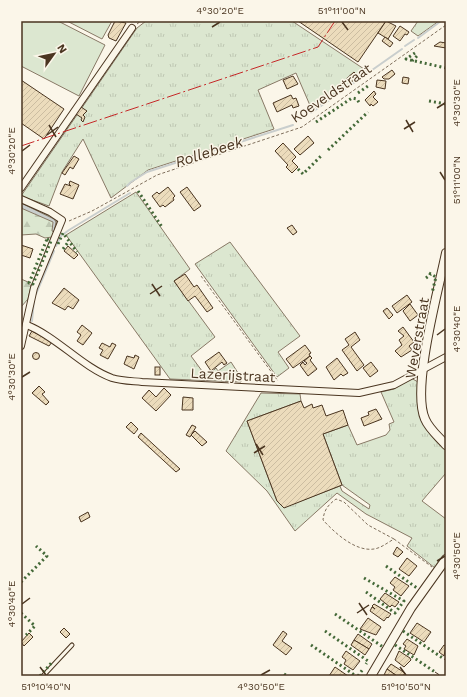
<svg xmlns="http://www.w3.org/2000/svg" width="467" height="697" viewBox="0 0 467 697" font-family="'Work Sans',sans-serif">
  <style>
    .grass { fill: url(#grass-tufts); stroke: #887966 }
    .forest { fill: url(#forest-firs); stroke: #887966 }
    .pitch { fill: #dce7d0; stroke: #887966 }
    .water { fill: url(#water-ripples); stroke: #887966 }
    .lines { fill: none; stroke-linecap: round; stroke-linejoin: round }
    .stream { stroke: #c9cecd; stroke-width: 2 }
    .building { fill: url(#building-hatch); stroke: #4a3520 }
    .lane-casing { stroke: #4a3520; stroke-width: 5 }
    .street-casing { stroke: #4a3520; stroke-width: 8 }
    .secondary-casing { stroke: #4a3520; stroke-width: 10 }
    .path { stroke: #7f6f5c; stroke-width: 1; stroke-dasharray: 3 2; stroke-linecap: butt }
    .lane { stroke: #fbf6e9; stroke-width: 3 }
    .street { stroke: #fbf6e9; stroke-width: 6 }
    .secondary { stroke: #fbf6e9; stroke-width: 8 }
    .hedge { stroke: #436837; stroke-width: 3; stroke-dasharray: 2 3; stroke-linecap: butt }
    .fence { stroke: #4a3520; stroke-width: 1; stroke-dasharray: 5 2; stroke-linecap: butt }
    .power { stroke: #c62828; stroke-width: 1; stroke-dasharray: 14 3 2 3; stroke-linecap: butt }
    .ticks { fill: none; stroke: #4a3520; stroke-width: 1.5 }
    .labels { text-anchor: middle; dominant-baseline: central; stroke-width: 3; stroke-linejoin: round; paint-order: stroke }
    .street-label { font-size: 14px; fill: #4a3520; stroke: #fbf6e9 }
    .water-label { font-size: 15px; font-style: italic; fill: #4a3520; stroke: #fbf6e9 }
    .neatline { fill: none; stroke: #4a3520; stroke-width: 1.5 }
    .ticks-label { font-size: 10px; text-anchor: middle; fill: #4a3520 }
  </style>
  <defs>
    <pattern id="grass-tufts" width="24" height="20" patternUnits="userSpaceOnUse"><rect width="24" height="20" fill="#dce7d0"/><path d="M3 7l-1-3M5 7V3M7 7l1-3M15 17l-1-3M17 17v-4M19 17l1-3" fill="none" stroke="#bec7b2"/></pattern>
    <pattern id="forest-firs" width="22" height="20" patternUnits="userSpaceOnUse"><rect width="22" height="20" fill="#dce7d0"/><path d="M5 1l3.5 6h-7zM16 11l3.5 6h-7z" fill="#bec7b2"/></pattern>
    <pattern id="water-ripples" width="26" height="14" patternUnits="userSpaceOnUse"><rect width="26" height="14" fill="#c9cecd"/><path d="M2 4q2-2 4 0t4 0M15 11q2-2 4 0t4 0" fill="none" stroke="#a5a8a6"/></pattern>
    <pattern id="building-hatch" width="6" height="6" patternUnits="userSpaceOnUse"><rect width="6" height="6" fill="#ecdcbc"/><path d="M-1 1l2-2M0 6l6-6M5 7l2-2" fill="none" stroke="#ccbda1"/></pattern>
  </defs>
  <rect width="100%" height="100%" fill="#fbf6e9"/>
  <g class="grass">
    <polygon points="146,21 292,21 367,71 312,110 296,73 258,90 274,129 148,170 111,198 83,139 62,172 49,206 21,196 137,28"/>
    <polygon points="418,21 439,21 418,36 411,31"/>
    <polygon points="136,192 190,269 174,281 215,337 191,356 205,375 210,370 211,373 216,368 218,371 231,362 240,376 241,382 170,379 66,235"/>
    <polygon points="230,242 300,336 278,352 289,368 277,377 195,264"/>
    <polygon points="411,378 418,382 428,431 446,451 446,473 422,501 446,519 446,553 435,568 407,546 412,538 366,514 337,493 295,531 267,491 226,451 261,393 300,394 301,401 247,421 277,501 285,507 340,486 342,491 369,509 370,505 342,485 323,434 348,425 357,445 386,435 390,430 389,424 394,422 381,392 394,389"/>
  </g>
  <g class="forest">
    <polygon points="21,201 53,215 57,222 52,237 45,238 36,234 21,235"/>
    <polygon points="21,279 28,282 31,286 28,299 21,307"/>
  </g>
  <g class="pitch">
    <polygon points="21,21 58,21 105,45 79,96 21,66"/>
    <polygon points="67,21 112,21 102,39"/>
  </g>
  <polygon class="water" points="21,203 54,219 56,222 54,232 52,231 53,222 21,208"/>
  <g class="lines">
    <g class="stream">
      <polyline points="418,38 441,21"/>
      <polyline points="405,46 414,40"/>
      <polyline points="311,113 402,49"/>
      <polyline points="127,186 131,182 147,172 293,125"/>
      <polyline points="56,246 61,236 69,230 130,193"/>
      <polyline points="36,294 54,251"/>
      <polyline points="32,321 34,300"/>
    </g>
  </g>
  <g class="building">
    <polygon points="115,21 126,23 116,41 109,38 108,35"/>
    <polygon points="298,21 386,21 358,62"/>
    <polygon points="386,21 396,26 388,39 378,33"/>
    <polygon points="400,26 409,32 407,35 405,34 400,41 393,36"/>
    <polygon points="385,37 393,43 390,47 382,41"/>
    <polygon points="440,42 446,43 446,48 434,46"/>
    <polygon points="392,70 395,74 389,79 384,79 382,77"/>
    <polygon points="354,72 358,76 350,83 346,79"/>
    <polygon points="293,76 298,84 287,89 283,80"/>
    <polygon points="403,77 409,78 408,84 402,83"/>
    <polygon points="21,80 64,109 44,139 21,123"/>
    <polygon points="377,80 386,81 385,89 376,87"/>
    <polygon points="374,91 376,94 373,97 378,102 373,106 371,104 370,106 365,100"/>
    <polygon points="291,95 293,99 296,98 299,106 293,108 292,105 277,112 273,103"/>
    <polygon points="81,107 87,111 83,115 85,117 83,122 81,120 82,118 76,114"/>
    <polygon points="308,136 314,143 300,155 294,149"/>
    <polygon points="283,143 296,157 292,161 298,167 292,173 286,167 288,165 275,151"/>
    <polygon points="74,156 79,159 73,169 70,167 65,175 62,173"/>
    <polygon points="70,181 79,185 73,199 60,194 65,184 71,186 69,184"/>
    <polygon points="168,187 175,196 173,198 174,200 165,207 163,205 160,207 152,196 157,192 159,194"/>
    <polygon points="187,187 201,206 194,211 180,192"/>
    <polygon points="292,225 297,232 293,235 287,228"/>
    <polygon points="21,245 33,249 30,258 21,255"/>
    <polygon points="68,246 78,255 74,259 64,251"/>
    <polygon points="185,274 194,287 197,285 213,308 207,312 195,296 188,301 174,281"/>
    <polygon points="64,288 79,300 73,309 68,306 65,310 52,303"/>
    <polygon points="407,295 412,302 397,313 392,306"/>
    <polygon points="410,304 418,315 410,321 403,311"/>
    <polygon points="387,308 393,315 389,319 383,311"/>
    <polygon points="82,325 92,333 83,345 77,341 81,335 77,332"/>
    <polygon points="403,327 414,342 409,346 412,350 401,357 395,351 402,345 399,340 404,336 398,331"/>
    <polygon points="32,331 52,342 49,346 29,336"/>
    <polygon points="355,332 360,340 351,347 364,365 357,371 342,350 349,345 345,339"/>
    <polygon points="102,343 110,347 112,343 116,345 108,359 100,355 103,350 99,348"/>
    <polygon points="305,345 311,353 309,354 310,356 293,368 286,359"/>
    <polygon points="219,352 227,363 224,365 222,362 211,371 205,362"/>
    <circle cx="36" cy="356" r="3.5"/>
    <polygon points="135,355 139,357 134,369 124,364 127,356 134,358"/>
    <polygon points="310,356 312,358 310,360 317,369 308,376 300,365 303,362 305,365 307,363 304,361"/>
    <polygon points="337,358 348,373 343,376 341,374 334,380 326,367"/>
    <polygon points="371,362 378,371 370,377 363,368"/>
    <rect x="155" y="367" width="5" height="8"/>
    <polygon points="39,386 45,392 42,394 49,402 46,405 32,393"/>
    <polygon points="164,388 171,395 156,411 142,398 149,390 156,397"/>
    <polygon points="183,397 193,398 193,410 182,410"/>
    <polygon points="301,401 304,408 312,404 313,408 322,405 326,416 343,410 348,425 323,434 342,485 284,508 277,501 247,421"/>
    <polygon points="376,409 382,419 364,426 361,418 369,415 368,412"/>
    <polygon points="131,422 138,429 134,434 126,427"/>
    <polygon points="192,425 196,427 190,437 186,435"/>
    <polygon points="195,431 207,442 202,446 191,435"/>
    <polygon points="141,433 180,469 176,472 138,437"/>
    <polygon points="88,512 90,517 81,522 79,517"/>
    <polygon points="397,547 403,552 398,557 393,554"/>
    <polygon points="407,558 417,566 409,576 399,569"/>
    <polygon points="395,577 409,586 401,596 393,590 395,587 390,583"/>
    <polygon points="385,593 399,602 395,607 392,605 390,607 380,599"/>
    <polygon points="374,604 391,614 388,618 387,617 384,621 370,611 372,607 375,609 372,606"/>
    <polygon points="368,618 381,627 376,635 360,629"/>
    <polygon points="417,623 431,632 424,642 410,633"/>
    <polygon points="64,628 70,634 66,638 60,632"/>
    <polygon points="283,631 287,634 282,641 292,648 286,655 273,645"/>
    <polygon points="29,633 33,637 24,646 21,642"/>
    <polygon points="358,634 372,644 369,649 354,640"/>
    <polygon points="407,639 418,646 414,655 404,649 406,646 403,644"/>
    <polygon points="354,640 369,649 365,655 351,645"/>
    <polygon points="444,645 446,646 444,656 439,652"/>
    <polygon points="346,651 360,661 353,670 344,664 346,660 342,657"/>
    <polygon points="399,651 410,658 411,660 404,667 395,660"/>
    <polygon points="391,664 405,673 403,676 397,676 387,669"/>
    <polygon points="335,667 348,676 329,676"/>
    <polygon points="387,669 397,676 384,675"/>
  </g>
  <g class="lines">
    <defs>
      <polyline id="lane" points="43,676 72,645"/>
      <g id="street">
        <polyline points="21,188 132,28"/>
        <polyline points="21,199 50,212 62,220 34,288 21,346"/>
        <path d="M27,325C57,337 82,367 112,378C121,381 132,381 142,382L359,393L394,385L446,357"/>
      </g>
      <g id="secondary">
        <path d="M446,253C439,288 411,388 425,419C429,429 439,437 446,445"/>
        <polyline points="371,676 411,608 446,559"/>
      </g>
    </defs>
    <use href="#lane" class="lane-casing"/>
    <use href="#street" class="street-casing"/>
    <use href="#secondary" class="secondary-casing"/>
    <g class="path">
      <polyline points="137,24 141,21"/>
      <polyline points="69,221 92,211 157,175 302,127 446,25"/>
      <polyline points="201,276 278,381"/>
      <path d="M394,539L368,525L344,502L336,499C328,505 324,510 323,520C334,532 355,552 374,549C381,548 387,543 394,539L432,567"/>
    </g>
    <use href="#lane" class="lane"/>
    <use href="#street" class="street"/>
    <use href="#secondary" class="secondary"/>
    <g class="hedge">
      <polyline points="415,53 406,59 446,68"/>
      <polyline points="412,61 418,55"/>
      <polyline points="358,93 368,86"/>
      <polyline points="429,101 446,104"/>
      <polyline points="445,115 446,115"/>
      <polyline points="316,122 352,98 357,99 360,104"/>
      <polyline points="328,150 368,112"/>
      <polyline points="298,169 303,174 321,156"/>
      <polyline points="138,191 162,227"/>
      <polygon points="47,239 51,241 33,284 29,283"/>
      <polyline points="58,244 63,233 77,252"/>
      <polyline points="63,249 69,241"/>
      <polyline points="429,273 436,277 432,293"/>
      <polyline points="426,278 431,274"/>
      <polyline points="386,566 417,588"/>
      <polyline points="364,578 404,601 395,613 366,592"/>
      <polyline points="21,582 47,556 36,546"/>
      <polyline points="21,613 35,626 26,635"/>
      <polyline points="335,614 383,647"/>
      <polyline points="325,631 368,661 366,664"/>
      <polyline points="403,631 444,659"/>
      <polyline points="311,645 356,676"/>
      <polyline points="395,645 435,672"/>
      <polyline points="284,674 287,676"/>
      <polyline points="40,676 53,661"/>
      <polyline points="358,676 363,669"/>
    </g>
    <g class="fence">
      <polyline points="444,659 446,660"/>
      <polyline points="435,672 441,676"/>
    </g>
    <polyline class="power" points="21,146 318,47 335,21"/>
  </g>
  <path class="ticks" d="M342,22L348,30M212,27L220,22M437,108L445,103M406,120L413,132M49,125L56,137M404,129L415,122M47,135L58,127M22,151L30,145M440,172L445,180M152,284L160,296M150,294L162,286M437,335L445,329M22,377L30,372M256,444L263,455M254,453L265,446M437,561L445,556M359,603L367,615M22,604L30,598M357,613L369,605M40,667L46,675M400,667L406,675M261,675L270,670"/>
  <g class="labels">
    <g class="street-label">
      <text transform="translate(331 93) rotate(-34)">Koeveldstraat</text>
      <text transform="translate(417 338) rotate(-80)">Weverstraat</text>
      <text transform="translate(233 375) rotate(3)">Lazerijstraat</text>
    </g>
    <g class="water-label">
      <text transform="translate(209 152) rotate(-18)">Rollebeek</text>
    </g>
  </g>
  <rect width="467" height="697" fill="none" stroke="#fbf6e9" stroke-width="44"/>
  <g transform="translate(54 54) rotate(57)" stroke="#fbf6e9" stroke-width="3" paint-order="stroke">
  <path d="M0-3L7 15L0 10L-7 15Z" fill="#4a3520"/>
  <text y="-6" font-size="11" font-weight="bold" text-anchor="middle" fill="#4a3520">N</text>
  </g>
  <rect x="22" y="22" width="423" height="653" class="neatline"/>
  <g class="ticks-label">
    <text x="220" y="14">4°30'20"E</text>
    <text x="342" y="14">51°11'00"N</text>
    <text transform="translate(456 103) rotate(-90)" y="4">4°30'30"E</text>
    <text transform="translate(11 151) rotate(-90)" y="4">4°30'20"E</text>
    <text transform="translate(456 180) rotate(-90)" y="4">51°11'00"N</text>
    <text transform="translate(456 329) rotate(-90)" y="4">4°30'40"E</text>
    <text transform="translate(11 377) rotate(-90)" y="4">4°30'30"E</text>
    <text transform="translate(456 556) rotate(-90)" y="4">4°30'50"E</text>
    <text transform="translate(11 604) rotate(-90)" y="4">4°30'40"E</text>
    <text x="46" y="690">51°10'40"N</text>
    <text x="261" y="690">4°30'50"E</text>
    <text x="406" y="690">51°10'50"N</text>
  </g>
</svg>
